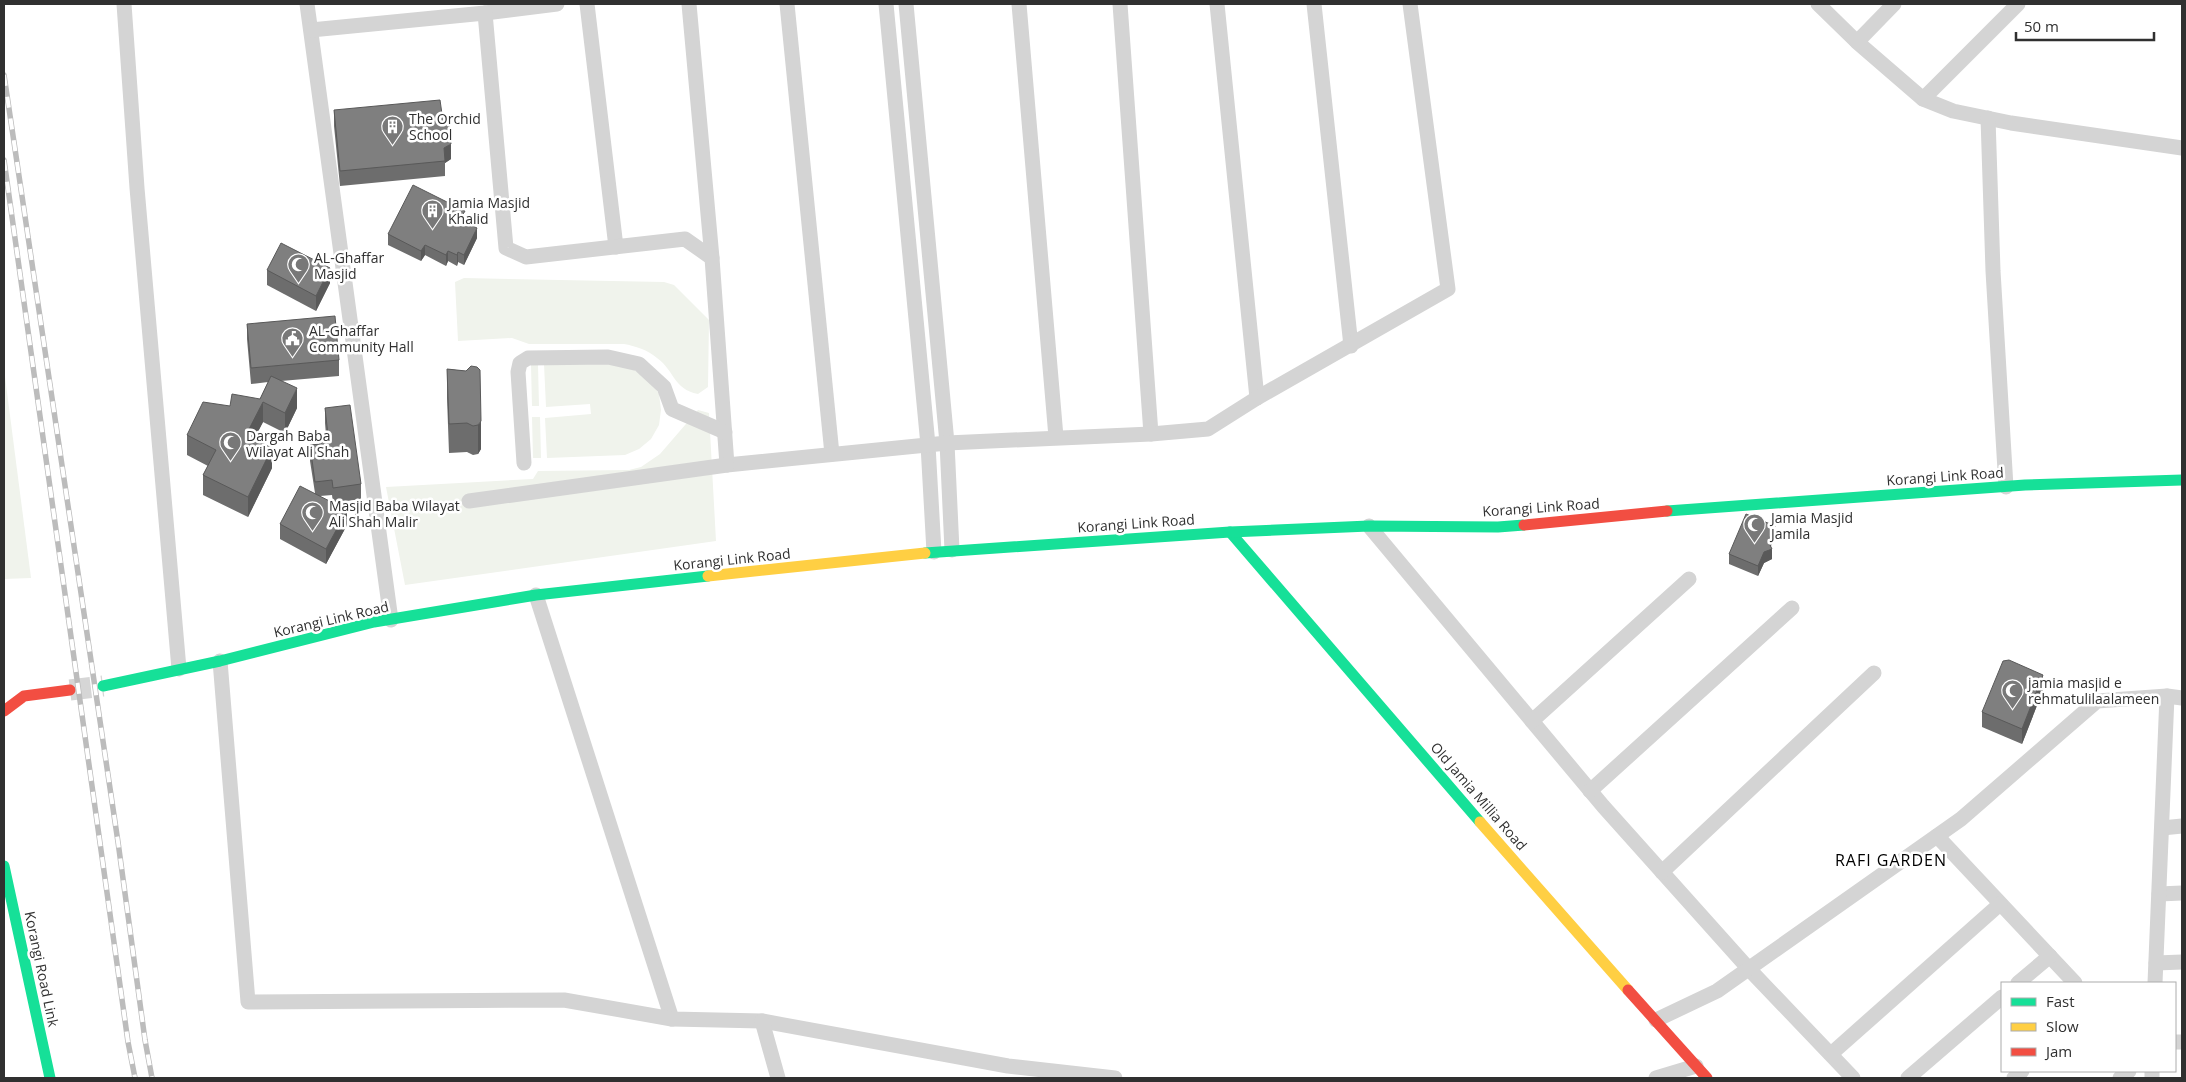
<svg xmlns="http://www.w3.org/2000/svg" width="2186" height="1082" viewBox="0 0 2186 1082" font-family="'Open Sans',sans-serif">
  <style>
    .green { fill: #f0f3ec }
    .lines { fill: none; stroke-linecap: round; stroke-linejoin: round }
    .secondary-tunnel { stroke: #d6d6d6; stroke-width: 21; stroke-dasharray: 21 11; stroke-linecap: butt }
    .street { stroke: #d4d4d4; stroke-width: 15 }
    .fast { stroke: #16e098; stroke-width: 11 }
    .slow { stroke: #ffcf43; stroke-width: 11 }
    .jam { stroke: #f24e42; stroke-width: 11 }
    .rail-casing { stroke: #bcbcbc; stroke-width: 5.5 }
    .rail { stroke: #fff; stroke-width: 4; stroke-dasharray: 11; stroke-linecap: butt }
    .wall { fill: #6d6d6d }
    .shaded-wall { fill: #595959 }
    .building { fill: #7f7f7f; stroke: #595959 }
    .labels { text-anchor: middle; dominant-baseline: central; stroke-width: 5; stroke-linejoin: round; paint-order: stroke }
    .poi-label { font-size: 14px; fill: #303030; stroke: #fff; text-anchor: start }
    .street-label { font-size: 14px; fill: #303030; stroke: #fff }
    .quarter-label { font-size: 16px; letter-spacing: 1px; fill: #000; stroke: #fff }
  </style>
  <rect width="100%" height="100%" fill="#fff"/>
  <g class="green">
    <path d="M464,278L664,282L674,285L709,320L708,387L698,394C673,389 675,371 657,358C648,350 635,346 624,344H529L512,338L458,341L455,282Z"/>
    <polygon points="544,364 625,364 651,381 659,394 661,410 659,425 651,439 639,449 625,455 547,458 545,418 591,414 590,404 546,407"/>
    <polygon points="531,365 538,365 539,406 532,406"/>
    <polygon points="4,369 31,578 4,579"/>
    <polygon points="698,410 709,413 716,541 405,585 386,487 533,479 538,471 629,470 641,467 660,454"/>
    <polygon points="532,417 540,417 541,458 533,458"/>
  </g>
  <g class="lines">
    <polyline class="secondary-tunnel" points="70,690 103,686"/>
    <g class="street">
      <polyline points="124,4 137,188 179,669"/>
      <polyline points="307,4 391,620"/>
      <polyline points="587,4 616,247"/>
      <polyline points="689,4 712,258"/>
      <polyline points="787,4 832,454"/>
      <polyline points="886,4 928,445 934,552"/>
      <polyline points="906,4 947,443 952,550"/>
      <polyline points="1019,4 1056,437"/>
      <polyline points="1120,4 1151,434"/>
      <polyline points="1217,4 1257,398"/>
      <polyline points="1314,4 1351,346"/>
      <polyline points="1818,4 1857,42 1923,99 1953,111 2011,123 2182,148"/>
      <polyline points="485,13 557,4"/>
      <polyline points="311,30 485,13 506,248 526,257 685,239 712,258 727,465 947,443 1151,434 1208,429 1257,398 1448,289 1410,4"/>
      <polyline points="1857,42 1894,4"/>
      <polyline points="1923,99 2018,4"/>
      <polyline points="1988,118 1993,271 2006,487"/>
      <polyline points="524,463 518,372 520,363 528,358 608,357 639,364 664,387 672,409 725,432"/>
      <polyline points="469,501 727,465"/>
      <polyline points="1369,526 1603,806 1748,968 1853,1078"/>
      <polyline points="536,595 672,1019"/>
      <polyline points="220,661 248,1002 564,1000 672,1019 762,1021 1008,1066 1115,1078"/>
      <polyline points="1532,721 1689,579"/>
      <polyline points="1590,791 1792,608"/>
      <polyline points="2162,828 2182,826"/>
      <polyline points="1937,836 2075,983"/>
      <polyline points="1662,872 1874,673"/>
      <polyline points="2159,894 2182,893"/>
      <polyline points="2156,963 2182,962"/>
      <polyline points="2018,983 2050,956"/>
      <polyline points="2155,983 2167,696"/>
      <polyline points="1656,1020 1717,991 1961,819 2097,701 2167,696 2182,698"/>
      <polyline points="762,1021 778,1078"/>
      <polyline points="2175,1042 2182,1042"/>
      <polyline points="1831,1054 2000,904"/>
      <polyline points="1656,1078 1696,1066"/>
      <polyline points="1908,1078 2002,997"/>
      <polyline points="2014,1078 2022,1071"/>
      <polyline points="2120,1078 2129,1071"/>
      <polyline points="2152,1078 2152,1071"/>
    </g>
    <g class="fast">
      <polyline points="1667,511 2025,485 2182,480"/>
      <polyline points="1230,532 1480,822"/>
      <polyline points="925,553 1230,532 1369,526 1498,527 1524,525"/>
      <polyline points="103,686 220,661 374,622 536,595 708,576"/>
      <polyline points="4,866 50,1078"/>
    </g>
    <g class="slow">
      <polyline points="708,576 925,553"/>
      <polyline points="1480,822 1628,990"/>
    </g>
    <g class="jam">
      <polyline points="1524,525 1667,511"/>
      <polyline points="4,711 24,696 70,690"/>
      <polyline points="1628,990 1707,1078"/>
    </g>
    <defs>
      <g id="rail">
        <polyline points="4,75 118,842 145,1040 152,1078"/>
        <polyline points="4,160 128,1042 135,1078"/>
      </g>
    </defs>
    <use href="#rail" class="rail-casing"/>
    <use href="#rail" class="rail"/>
  </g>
  <g class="wall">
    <polygon points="334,110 442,114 451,159 445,163 445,176 340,186 334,126"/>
    <polygon points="465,217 472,225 477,238 464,265 458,262 457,266 448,261 446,266 425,255 421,261 388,245 388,234"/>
    <polygon points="267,270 330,283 316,311 267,285"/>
    <polygon points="247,324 339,360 339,376 281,381 297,408 285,433 263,422 254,439 272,468 248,517 203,495 203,475 208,466 187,455 187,435 230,406 260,399 268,382 251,384 247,339"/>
    <polygon points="471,366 481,449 478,454 473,455 467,452 449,453 447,398 447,369 466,371"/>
    <polygon points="325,408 361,484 361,499 333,503 332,495 320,496 347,525 326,564 280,539 280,524 315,493 310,461 310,445 319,444 319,436 326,435 325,423"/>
    <polygon points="1775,536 1771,546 1772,559 1764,563 1758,576 1729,564 1729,554"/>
    <polygon points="2043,690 2022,744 1982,727 1982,712"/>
  </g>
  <g class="shaded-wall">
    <polygon points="451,144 451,159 445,163 444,148"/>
    <polygon points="477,228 477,238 464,265 464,255"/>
    <polygon points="425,245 425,255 421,261 421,251"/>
    <polygon points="448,251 448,261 446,266 446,255"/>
    <polygon points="458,252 458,262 457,266 457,255"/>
    <polygon points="330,268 330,283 316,311 316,296"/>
    <polygon points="297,388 297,408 285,433 285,413"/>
    <polygon points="263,402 263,422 246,455 246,435"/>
    <polygon points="481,421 481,449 478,454 478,425"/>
    <polygon points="272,448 272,468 248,517 248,497"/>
    <polygon points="347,510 347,525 326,564 326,549"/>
    <polygon points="1775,526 1775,536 1769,550 1772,549 1772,559 1764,563 1758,576 1758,566"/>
    <polygon points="2043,675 2043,690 2022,744 2022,729"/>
  </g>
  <g class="building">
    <polygon points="440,100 442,114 448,116 451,144 444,148 445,161 340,171 334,110"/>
    <polygon points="413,185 465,211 462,216 472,221 471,225 477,228 464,255 458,252 457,255 448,251 446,255 425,245 421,251 388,234"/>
    <polygon points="281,243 330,268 316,296 267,270"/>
    <polygon points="335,316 339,360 251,368 247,324"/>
    <polygon points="471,366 477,367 480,370 481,421 478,425 473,426 467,423 449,424 447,369 466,371"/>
    <polygon points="271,376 297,388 285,413 263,402 246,435 272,448 248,497 203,475 216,450 187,435 203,402 230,406 232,394 260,399"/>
    <polygon points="350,405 361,484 333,488 332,480 315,482 310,445 321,444 319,436 328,435 325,408"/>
    <polygon points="300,486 347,510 326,549 280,524"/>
    <polygon points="1746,514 1775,526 1768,541 1772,549 1764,552 1758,566 1729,554"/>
    <polygon points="2009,660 2043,675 2022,729 1982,712 2003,661"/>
  </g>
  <defs>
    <symbol id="building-pin" viewBox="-11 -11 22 30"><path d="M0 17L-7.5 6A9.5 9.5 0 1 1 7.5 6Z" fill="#787878" stroke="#fff"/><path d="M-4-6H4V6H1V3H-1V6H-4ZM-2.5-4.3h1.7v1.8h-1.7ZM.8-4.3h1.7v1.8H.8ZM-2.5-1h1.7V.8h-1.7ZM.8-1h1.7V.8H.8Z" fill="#fff"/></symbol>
    <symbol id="mosque-pin" viewBox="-11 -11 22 30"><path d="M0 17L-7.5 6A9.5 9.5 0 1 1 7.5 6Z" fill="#787878" stroke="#fff"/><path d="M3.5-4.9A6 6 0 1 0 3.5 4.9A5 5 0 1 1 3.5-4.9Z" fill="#fff"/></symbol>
    <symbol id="civic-pin" viewBox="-11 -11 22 30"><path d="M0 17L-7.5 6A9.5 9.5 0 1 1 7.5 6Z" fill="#787878" stroke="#fff"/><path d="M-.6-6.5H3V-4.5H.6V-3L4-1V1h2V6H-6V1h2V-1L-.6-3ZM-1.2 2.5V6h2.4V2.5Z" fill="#fff"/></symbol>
  </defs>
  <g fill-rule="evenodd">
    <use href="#building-pin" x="380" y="114" width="25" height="34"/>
    <use href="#building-pin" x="420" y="198" width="25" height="34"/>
    <use href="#mosque-pin" x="286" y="252" width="25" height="34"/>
    <use href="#civic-pin" x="280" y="326" width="25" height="34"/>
    <use href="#mosque-pin" x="218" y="430" width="25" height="34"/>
    <use href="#mosque-pin" x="300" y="500" width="25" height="34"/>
    <use href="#mosque-pin" x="1742" y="512" width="25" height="34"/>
    <use href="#mosque-pin" x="2000" y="678" width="25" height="34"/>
  </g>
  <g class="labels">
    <g class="poi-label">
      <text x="409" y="118">The Orchid<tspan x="409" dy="16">School</tspan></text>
      <text x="448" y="202">Jamia Masjid<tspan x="448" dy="16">Khalid</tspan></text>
      <text x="314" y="257">AL-Ghaffar<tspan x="314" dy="16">Masjid</tspan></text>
      <text x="309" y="330">AL-Ghaffar<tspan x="309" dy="16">Community Hall</tspan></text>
      <text x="246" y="435">Dargah Baba<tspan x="246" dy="16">Wilayat Ali Shah</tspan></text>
      <text x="329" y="505">Masjid Baba Wilayat<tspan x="329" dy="16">Ali Shah Malir</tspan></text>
      <text x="1771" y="517">Jamia Masjid<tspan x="1771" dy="16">Jamila</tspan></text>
      <text x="2028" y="682">jamia masjid e<tspan x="2028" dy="16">rehmatulilaalameen</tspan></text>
    </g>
    <g class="street-label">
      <text transform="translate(1945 476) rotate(-4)">Korangi Link Road</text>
      <text transform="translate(1541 507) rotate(-4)">Korangi Link Road</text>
      <text transform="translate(1136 523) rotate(-4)">Korangi Link Road</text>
      <text transform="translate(732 559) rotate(-6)">Korangi Link Road</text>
      <text transform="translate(331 619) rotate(-13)">Korangi Link Road</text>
      <text transform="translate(1479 796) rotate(49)">Old Jamia Millia Road</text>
      <text transform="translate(42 969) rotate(78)">Korangi Road Link</text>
    </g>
    <g class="quarter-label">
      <text x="1891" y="860">RAFI GARDEN</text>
    </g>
  </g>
  <rect width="2186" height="1082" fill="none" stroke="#303030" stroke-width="10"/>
  <rect x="2001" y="982" width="175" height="90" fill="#ffffff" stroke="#acacac"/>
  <rect x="2011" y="998" width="25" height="8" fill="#16e098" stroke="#acacac"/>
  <text x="2046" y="1007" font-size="15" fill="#303030">Fast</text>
  <rect x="2011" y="1023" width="25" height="8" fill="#ffcf43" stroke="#acacac"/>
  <text x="2046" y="1032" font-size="15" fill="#303030">Slow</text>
  <rect x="2011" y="1048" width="25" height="8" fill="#f24e42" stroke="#acacac"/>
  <text x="2046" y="1057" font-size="15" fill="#303030">Jam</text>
  <path d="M2016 32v8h138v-8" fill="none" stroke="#303030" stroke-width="2.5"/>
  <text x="2024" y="32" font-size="15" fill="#303030" stroke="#ffffff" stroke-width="4" paint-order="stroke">50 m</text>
</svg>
